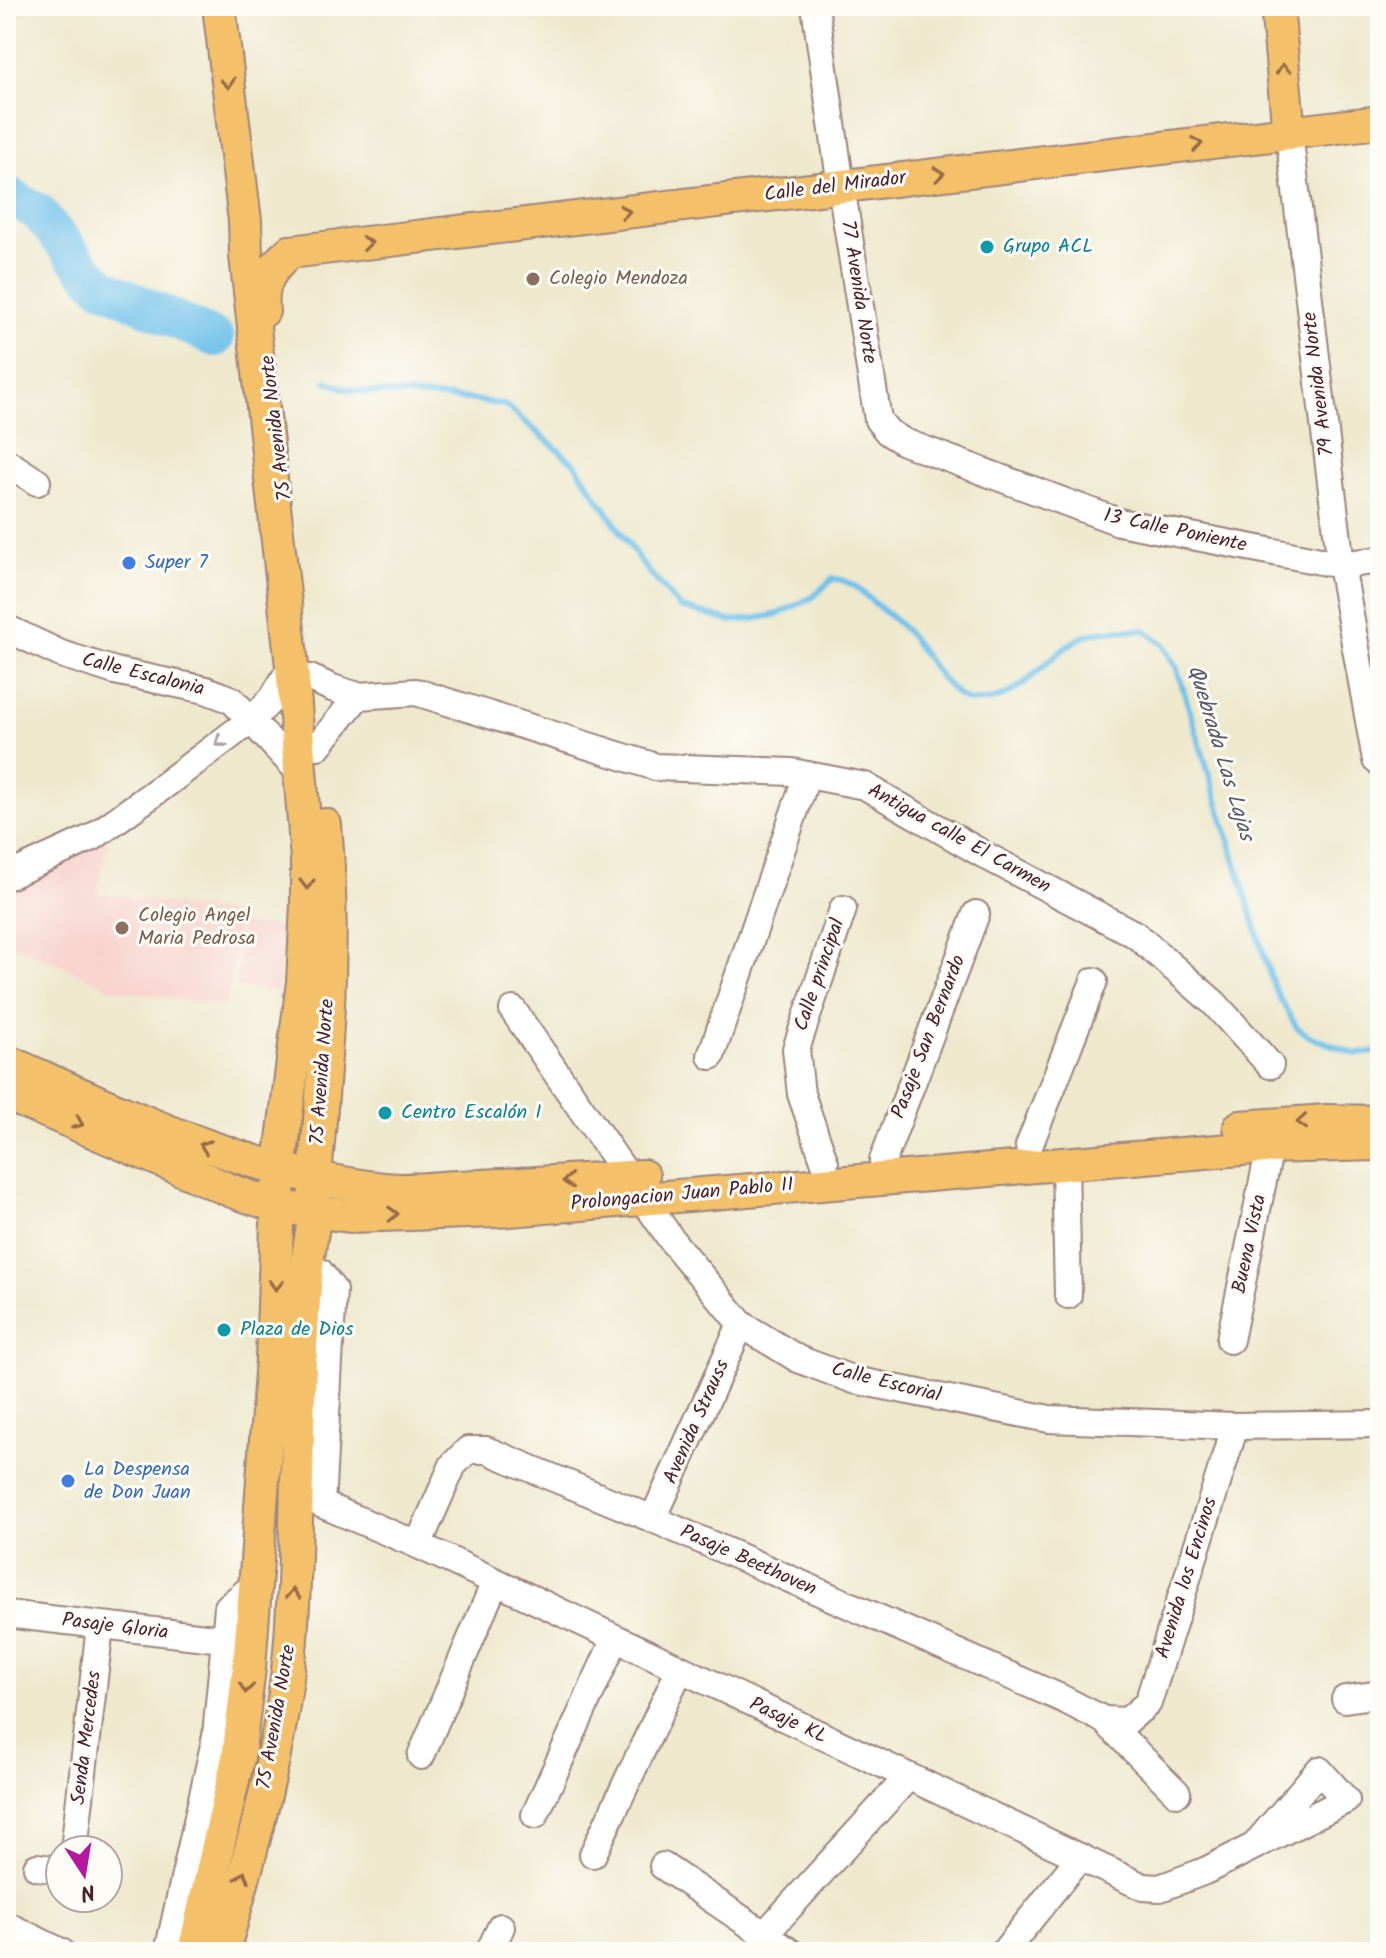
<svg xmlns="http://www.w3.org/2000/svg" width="1386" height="1958" viewBox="0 0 1386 1958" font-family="Kalam,sans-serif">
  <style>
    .built { fill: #f7d0ca }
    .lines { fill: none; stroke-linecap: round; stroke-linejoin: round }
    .stream { stroke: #6ec1ea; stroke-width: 6 }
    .river { stroke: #6ec1ea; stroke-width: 38 }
    .minor-casing { stroke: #9c847c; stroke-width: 30 }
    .major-casing { stroke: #9c847c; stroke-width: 36 }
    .minor { stroke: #fff; stroke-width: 26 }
    .major { stroke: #f4c16a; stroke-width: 32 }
    .oneway { stroke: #966847 }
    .oneway2 { stroke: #ae9aa0 }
    .culture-dot { fill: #0f9aa8; stroke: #fdfcf7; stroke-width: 3 }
    .education-dot { fill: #8d6e63; stroke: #fdfcf7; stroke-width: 3 }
    .shop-dot { fill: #3f7fe0; stroke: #fdfcf7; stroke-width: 3 }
    .labels { text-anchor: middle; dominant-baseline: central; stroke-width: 6; stroke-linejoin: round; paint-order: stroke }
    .street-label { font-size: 20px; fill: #4a1f2b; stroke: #fdfcf7 }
    .culture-label { font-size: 20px; fill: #0d838f; stroke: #fdfcf7; text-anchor: start }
    .education-label { font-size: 20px; fill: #785e54; stroke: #fdfcf7; text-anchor: start }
    .shop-label { font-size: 20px; fill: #366cbe; stroke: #fdfcf7; text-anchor: start }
    .water-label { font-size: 22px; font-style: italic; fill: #57586e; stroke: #fdfcf7 }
  </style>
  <rect width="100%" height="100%" fill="#fdfcf7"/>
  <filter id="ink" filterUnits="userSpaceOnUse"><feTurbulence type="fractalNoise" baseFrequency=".0125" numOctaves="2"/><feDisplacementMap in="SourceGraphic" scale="16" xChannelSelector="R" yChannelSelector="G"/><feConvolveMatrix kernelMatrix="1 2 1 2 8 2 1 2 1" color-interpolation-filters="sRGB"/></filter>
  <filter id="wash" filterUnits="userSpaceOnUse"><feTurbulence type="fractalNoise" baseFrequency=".006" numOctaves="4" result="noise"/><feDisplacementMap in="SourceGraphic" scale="32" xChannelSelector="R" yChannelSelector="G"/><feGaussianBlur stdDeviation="1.8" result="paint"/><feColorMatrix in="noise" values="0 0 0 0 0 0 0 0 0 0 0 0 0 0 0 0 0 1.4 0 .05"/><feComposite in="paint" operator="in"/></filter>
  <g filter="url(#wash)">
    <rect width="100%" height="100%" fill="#eee8cc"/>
    <g class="built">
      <polygon points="108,834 98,893 240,915 226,1006 112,989 6,941 6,883"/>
      <polygon points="241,924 284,927 279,992 236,988"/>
    </g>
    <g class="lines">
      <path class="stream" d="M326,381L346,389L368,392L468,399L505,405L575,464L643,565L680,607L730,621L754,619L778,614L813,597L832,579C849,578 861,591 873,602C884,611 896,620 905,630C920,646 950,699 971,701C1023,706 1045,650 1090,634C1106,629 1128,631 1145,630L1163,644L1177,669L1274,988L1297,1028L1311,1037L1356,1054L1375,1052L1380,1048"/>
      <polyline class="river" points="6,194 38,212 82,266 102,286 215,338"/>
    </g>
  </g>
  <g filter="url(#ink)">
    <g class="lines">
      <defs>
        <g id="minor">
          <polyline points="815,6 841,186 878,420 888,432 904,442 1119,522 1341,565 1380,560"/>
          <polyline points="1289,133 1341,565 1376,760 1380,763"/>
          <polyline points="6,462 37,482"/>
          <polyline points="6,628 61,654 115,671 206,690 232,700 301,774"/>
          <polyline points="310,678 332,688 358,696 416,692 656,767 792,772 865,786 988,857 1136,935 1214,1003 1270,1065"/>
          <polyline points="318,746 358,696"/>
          <polyline points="6,877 93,837 158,790 251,720 273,698 292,666"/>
          <polyline points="513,1010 673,1242 741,1324 798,1359 854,1380 1049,1419 1235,1426 1380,1424"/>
          <polyline points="711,1056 807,775"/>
          <polyline points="1029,1146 1094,981"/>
          <polyline points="883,1160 976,914"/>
          <polyline points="825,1163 801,1094 796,1049 843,909"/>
          <polyline points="1065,1165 1068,1295"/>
          <polyline points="307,1265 320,1272 333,1290 321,1504 418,1545 1143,1887 1160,1888 1205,1871 1346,1800 1319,1770 1256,1844"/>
          <polyline points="1230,1340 1270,1147"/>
          <polyline points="653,1519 741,1324"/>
          <polyline points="418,1545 453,1465 468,1450 486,1450 653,1519 1063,1699 1104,1720 1127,1721 1148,1703 1235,1426"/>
          <polyline points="6,1614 223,1639"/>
          <polyline points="1345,1699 1380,1694"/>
          <polyline points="1104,1720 1177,1793"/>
          <polyline points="421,1756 495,1582"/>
          <polyline points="535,1815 615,1639"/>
          <polyline points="74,1850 100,1626"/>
          <polyline points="593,1854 680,1669"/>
          <polyline points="663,1866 790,1952"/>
          <polyline points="37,1867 60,1870"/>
          <polyline points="6,1925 61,1952"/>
          <polyline points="765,1934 908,1777"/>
          <polyline points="168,1952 216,1736 228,1607 257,1583"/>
          <polyline points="489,1952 501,1927"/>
          <polyline points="1004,1952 1080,1857"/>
        </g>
        <g id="major">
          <polyline points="1277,6 1289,133"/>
          <polyline points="290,252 1380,122"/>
          <path d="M263,311C260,283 270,269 290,252"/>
          <path d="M6,1061C130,1116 247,1173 383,1189C406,1192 432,1188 456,1187C518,1185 581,1180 643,1176"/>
          <polyline points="6,1094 232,1191 279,1207 350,1216 497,1211 1266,1147 1380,1144"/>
          <polyline points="1240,1127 1326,1121 1380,1122"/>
          <polyline points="194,1952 238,1758 249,1668 272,1359 279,1171 303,982 307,905 307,860 292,666 246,256 245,221 219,6"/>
          <path d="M223,1952C251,1850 283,1745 291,1639C300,1515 294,1390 307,1265C309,1247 313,1229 315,1211C316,1199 314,1187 315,1175C326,1059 336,942 325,825"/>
        </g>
      </defs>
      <use href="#minor" class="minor-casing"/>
      <use href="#major" class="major-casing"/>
      <use href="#minor" class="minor"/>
      <use href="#major" class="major"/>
    </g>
    <defs><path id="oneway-chevron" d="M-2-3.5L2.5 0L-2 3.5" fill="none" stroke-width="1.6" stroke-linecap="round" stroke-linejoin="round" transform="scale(2)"/></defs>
    <g class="oneway">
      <use href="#oneway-chevron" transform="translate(1283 69) rotate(-96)"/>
      <use href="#oneway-chevron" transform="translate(228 83) rotate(83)"/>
      <use href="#oneway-chevron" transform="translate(1197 144) rotate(-7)"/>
      <use href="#oneway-chevron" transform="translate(939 174) rotate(-7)"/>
      <use href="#oneway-chevron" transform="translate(625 212) rotate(-7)"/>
      <use href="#oneway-chevron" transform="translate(367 243) rotate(-7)"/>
      <use href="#oneway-chevron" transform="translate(307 884) rotate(90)"/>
      <use href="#oneway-chevron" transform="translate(1302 1122) rotate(176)"/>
      <use href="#oneway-chevron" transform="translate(78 1123) rotate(23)"/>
      <use href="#oneway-chevron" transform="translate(205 1146) rotate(-159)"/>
      <use href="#oneway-chevron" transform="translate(568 1181) rotate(176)"/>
      <use href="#oneway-chevron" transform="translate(393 1214) rotate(-2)"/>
      <use href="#oneway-chevron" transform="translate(276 1285) rotate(93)"/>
      <use href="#oneway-chevron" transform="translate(293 1594) rotate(-87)"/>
      <use href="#oneway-chevron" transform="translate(246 1688) rotate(97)"/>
      <use href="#oneway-chevron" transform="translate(243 1877) rotate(-75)"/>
    </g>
    <use class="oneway2" href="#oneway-chevron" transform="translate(220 742) rotate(144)"/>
  </g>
  <g class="culture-dot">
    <circle cx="987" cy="247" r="8"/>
    <circle cx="385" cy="1113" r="8"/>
    <circle cx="224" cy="1330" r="8"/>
  </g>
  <g class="education-dot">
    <circle cx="533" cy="279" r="8"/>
    <circle cx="122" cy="928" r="8"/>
  </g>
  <g class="shop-dot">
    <circle cx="129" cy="563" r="8"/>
    <circle cx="68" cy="1481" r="8"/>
  </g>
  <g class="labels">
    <g class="street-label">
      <text transform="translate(835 187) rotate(-7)">Calle del Mirador</text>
      <text transform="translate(858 292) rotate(81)">77 Avenida Norte</text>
      <text transform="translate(1319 384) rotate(-97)">79 Avenida Norte</text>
      <text transform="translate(277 428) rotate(-97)">75 Avenida Norte</text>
      <text transform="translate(1175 531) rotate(12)">13 Calle Poniente</text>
      <text transform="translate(143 675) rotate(14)">Calle Escalonia</text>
      <text transform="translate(959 839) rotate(29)">Antigua calle El Carmen</text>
      <text transform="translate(820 975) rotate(-71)">Calle principal</text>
      <text transform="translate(929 1037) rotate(-69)">Pasaje San Bernardo</text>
      <text transform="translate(323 1072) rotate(-86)">75 Avenida Norte</text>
      <text transform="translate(682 1195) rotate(-5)">Prolongacion Juan Pablo II</text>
      <text transform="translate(1250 1244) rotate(-78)">Buena Vista</text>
      <text transform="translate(886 1383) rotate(14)">Calle Escorial</text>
      <text transform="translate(697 1422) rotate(-66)">Avenida Strauss</text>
      <text transform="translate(748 1561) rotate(24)">Pasaje Beethoven</text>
      <text transform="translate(1187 1578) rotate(-73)">Avenida los Encinos</text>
      <text transform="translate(115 1627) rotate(7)">Pasaje Gloria</text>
      <text transform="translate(277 1717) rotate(-80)">75 Avenida Norte</text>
      <text transform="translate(788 1721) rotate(25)">Pasaje KL</text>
      <text transform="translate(87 1738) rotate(-83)">Senda Mercedes</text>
    </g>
    <g class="culture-label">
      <text x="1003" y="247">Grupo ACL</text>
      <text x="401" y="1113">Centro Escalón I</text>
      <text x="240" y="1330">Plaza de Dios</text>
    </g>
    <g class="education-label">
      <text x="549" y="279">Colegio Mendoza</text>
      <text x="138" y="916">Colegio Angel<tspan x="138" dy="23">Maria Pedrosa</tspan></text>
    </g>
    <g class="shop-label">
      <text x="145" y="563">Super 7</text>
      <text x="84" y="1470">La Despensa<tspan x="84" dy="23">de Don Juan</tspan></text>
    </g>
    <g class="water-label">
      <text transform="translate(1220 753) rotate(73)">Quebrada Las Lajas</text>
    </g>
  </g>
  <rect width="1386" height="1958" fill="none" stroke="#fdfcf7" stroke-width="32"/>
  <g transform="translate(84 1874) rotate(168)"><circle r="38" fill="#fdfcf7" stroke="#b5a4a5" stroke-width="2"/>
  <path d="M0-6L14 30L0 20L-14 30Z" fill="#b5179e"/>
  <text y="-12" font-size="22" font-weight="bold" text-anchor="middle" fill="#4a1f2b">N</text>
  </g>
</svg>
